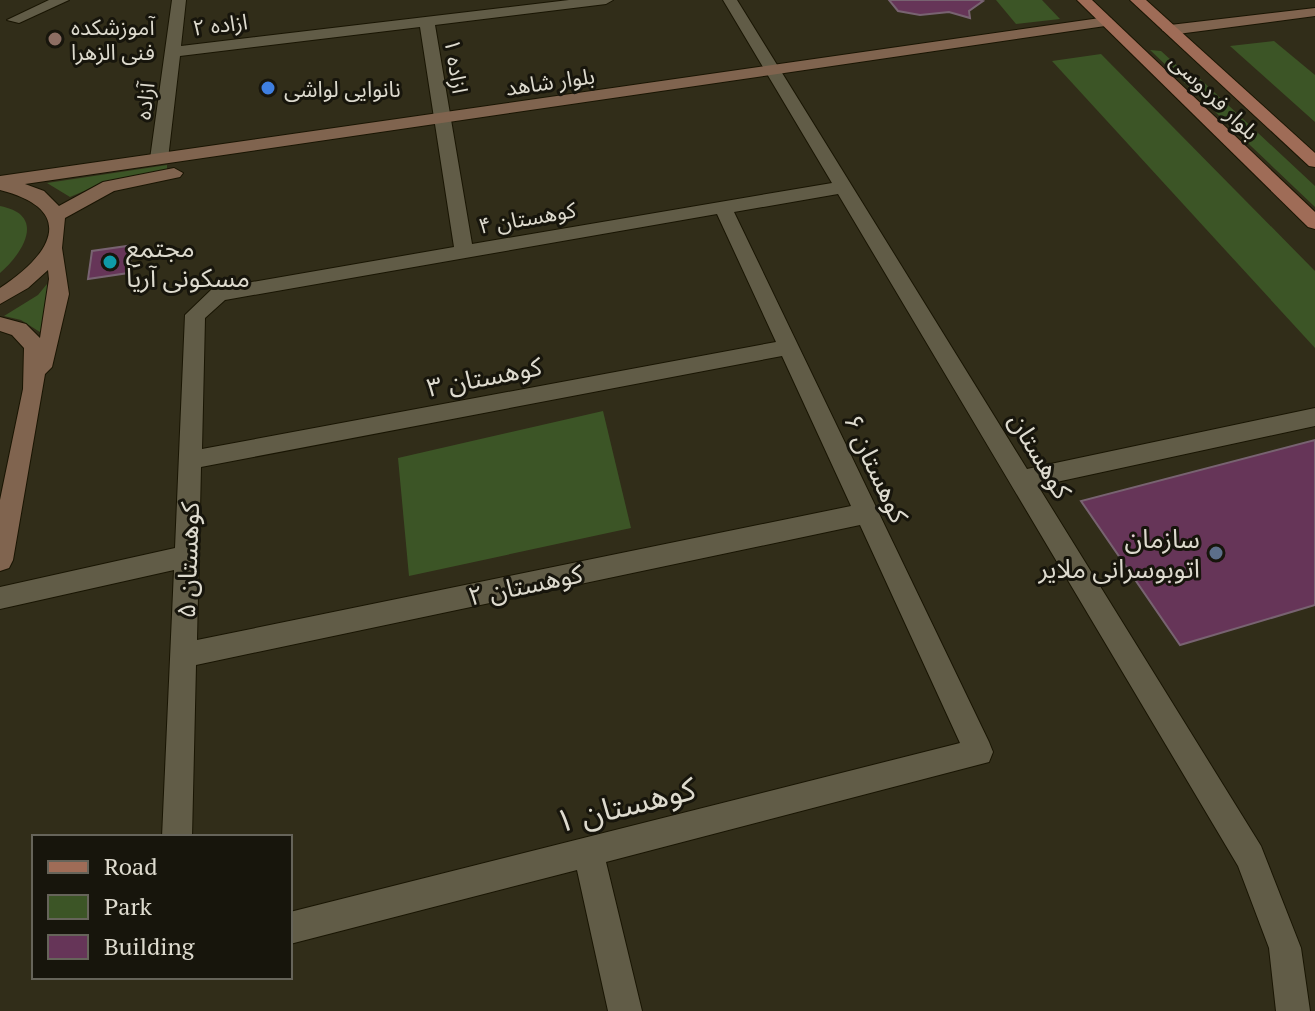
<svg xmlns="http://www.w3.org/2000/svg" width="1315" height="1011" viewBox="0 0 1315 1011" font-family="'PT Serif','Noto Sans Arabic',serif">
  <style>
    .green { fill: #3c5526 }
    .building { fill: #663558; stroke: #786371; stroke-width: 2 }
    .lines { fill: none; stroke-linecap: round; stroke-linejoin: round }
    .street-casing { stroke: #191503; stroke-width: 2 }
    .secondary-casing { stroke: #191503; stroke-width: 2 }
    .primary-casing { stroke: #191503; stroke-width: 2 }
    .street { fill: #615c47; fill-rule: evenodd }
    .secondary { fill: #80644f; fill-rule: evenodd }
    .primary { fill: #9f6c57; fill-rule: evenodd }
    .education-dot { fill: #8d6e63; stroke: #17150c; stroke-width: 3 }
    .shop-dot { fill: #3f7fe0; stroke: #17150c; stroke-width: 3 }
    .culture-dot { fill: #0f9aa8; stroke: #17150c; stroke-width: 3 }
    .service-dot { fill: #5c6f8a; stroke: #17150c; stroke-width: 3 }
    .labels { text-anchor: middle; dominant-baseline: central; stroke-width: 6; stroke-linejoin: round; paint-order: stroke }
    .far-street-label { font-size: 22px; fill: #dddace; stroke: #17150c }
    .far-poi-label { font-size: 22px; fill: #dddace; stroke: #17150c; text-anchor: start }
    .poi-label { font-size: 26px; fill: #dddace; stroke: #17150c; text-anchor: start }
    .street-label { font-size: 26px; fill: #dddace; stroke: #17150c }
    .near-street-label { font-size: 32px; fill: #dddace; stroke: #17150c }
  </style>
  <rect width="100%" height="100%" fill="#312d19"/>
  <g class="green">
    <polygon points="996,0 1042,0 1060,19 1016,24"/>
    <polygon points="1274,41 1315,75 1315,122 1230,46"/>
    <polygon points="1150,50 1161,51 1182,70 1197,76 1315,186 1315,207"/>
    <polygon points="1101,54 1315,271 1315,348 1052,61"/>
    <polygon points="167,165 167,169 103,183 70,197 47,183"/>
    <path d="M0,206C47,215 23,253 0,273Z"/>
    <polygon points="47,284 49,307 43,334 21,320 4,316 38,295"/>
    <polygon points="603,411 631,528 409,576 398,458"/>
  </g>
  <g class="building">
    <polygon points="889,0 980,0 983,1 969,11 970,18 949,12 920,15 898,11"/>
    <polygon points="134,245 128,273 88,279 92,251"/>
    <polygon points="1315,440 1315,605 1180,645 1081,501"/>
  </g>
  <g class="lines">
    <defs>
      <g id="street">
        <polygon points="49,0 69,0 19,23 7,20"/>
        <path d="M172,0H186L181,46L569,0H613L606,4L435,25L472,244L832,183L723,0H737L1027,469L1315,408V426L1038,486L1261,846L1301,948L1310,1011H1276L1269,948L1238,866L838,194L734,212L989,742L993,752L989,762L606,862L642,1011H608L577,870L290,944V912L960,743L860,525L196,665L192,837H162L174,570L0,609V587L175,548L185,315L212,289L454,247L420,27L180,56L168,159L159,164L150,159ZM717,214L776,342L202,449L205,318L225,300ZM782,356L851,506L197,640L201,467Z"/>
      </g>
      <g id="secondary">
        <polygon points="1315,8 1315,16 1170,35 1162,30 1170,25"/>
        <path d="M1107,17L1112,19V25L25,184L44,191L59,206L103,182L174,168L183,173L180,177L114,191L65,218L62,248L69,294L52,367L45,374L13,560L9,568L0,571V500L23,389L24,348L12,335L0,331V317L26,324L40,338L49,279L48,270L28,288L0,304V288C52,254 78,210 0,190V176Z"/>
      </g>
      <g id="primary">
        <polygon points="1077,0 1092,0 1315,212 1315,229 1308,227"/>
        <polygon points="1130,0 1146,0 1315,153 1315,167 1309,166"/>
      </g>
    </defs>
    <use href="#street" class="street-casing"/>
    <use href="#secondary" class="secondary-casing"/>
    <use href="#primary" class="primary-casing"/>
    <use href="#street" class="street"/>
    <use href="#secondary" class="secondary"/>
    <use href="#primary" class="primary"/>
  </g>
  <circle class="education-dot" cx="55" cy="39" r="8"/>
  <circle class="shop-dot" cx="268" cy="88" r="8"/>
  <circle class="culture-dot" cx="110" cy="262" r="8"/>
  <circle class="service-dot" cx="1216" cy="553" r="8"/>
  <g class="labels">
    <g class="far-street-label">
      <text transform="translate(220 24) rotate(-7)">ازاده ۲</text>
      <text transform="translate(457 66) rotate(81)">ازاده ۱</text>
      <text transform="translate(550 81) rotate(-8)">بلوار شاهد</text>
      <text transform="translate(1215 96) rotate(44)">بلوار فردوسی</text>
      <text transform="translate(144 101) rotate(-83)">آزاده</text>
      <text transform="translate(527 217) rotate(-10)">کوهستان ۴</text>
    </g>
    <g class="far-poi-label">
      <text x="71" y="26">آموزشکده<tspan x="71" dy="25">فنی الزهرا</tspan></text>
      <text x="284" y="88">نانوایی لواشی</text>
    </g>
    <g class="poi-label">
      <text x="126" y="247">مجتمع<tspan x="126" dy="30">مسکونی آریا</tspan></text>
      <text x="1200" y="538" text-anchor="end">سازمان<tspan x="1200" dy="30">اتوبوسرانی ملایر</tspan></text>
    </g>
    <g class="street-label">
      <text transform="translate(484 376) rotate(-11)">کوهستان ۳</text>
      <text transform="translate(1041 455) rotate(59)">کوهستان</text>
      <text transform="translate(877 468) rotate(65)">کوهستان ۶</text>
      <text transform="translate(187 560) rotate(-88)">کوهستان ۵</text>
      <text transform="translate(525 584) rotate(-12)">کوهستان ۲</text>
    </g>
    <g class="near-street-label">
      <text transform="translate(625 804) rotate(-14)">کوهستان ۱</text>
    </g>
  </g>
  <rect x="32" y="835" width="260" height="144" fill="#17150c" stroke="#66645a" stroke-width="2"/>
  <rect x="48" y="861" width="40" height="12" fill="#9f6c57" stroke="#66645a" stroke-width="2"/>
  <text x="104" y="875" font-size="24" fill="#dddace">Road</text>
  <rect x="48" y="895" width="40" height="24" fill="#3c5526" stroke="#66645a" stroke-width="2"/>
  <text x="104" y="915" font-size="24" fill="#dddace">Park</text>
  <rect x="48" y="935" width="40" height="24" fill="#663558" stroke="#66645a" stroke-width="2"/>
  <text x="104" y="955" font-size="24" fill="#dddace">Building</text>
</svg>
